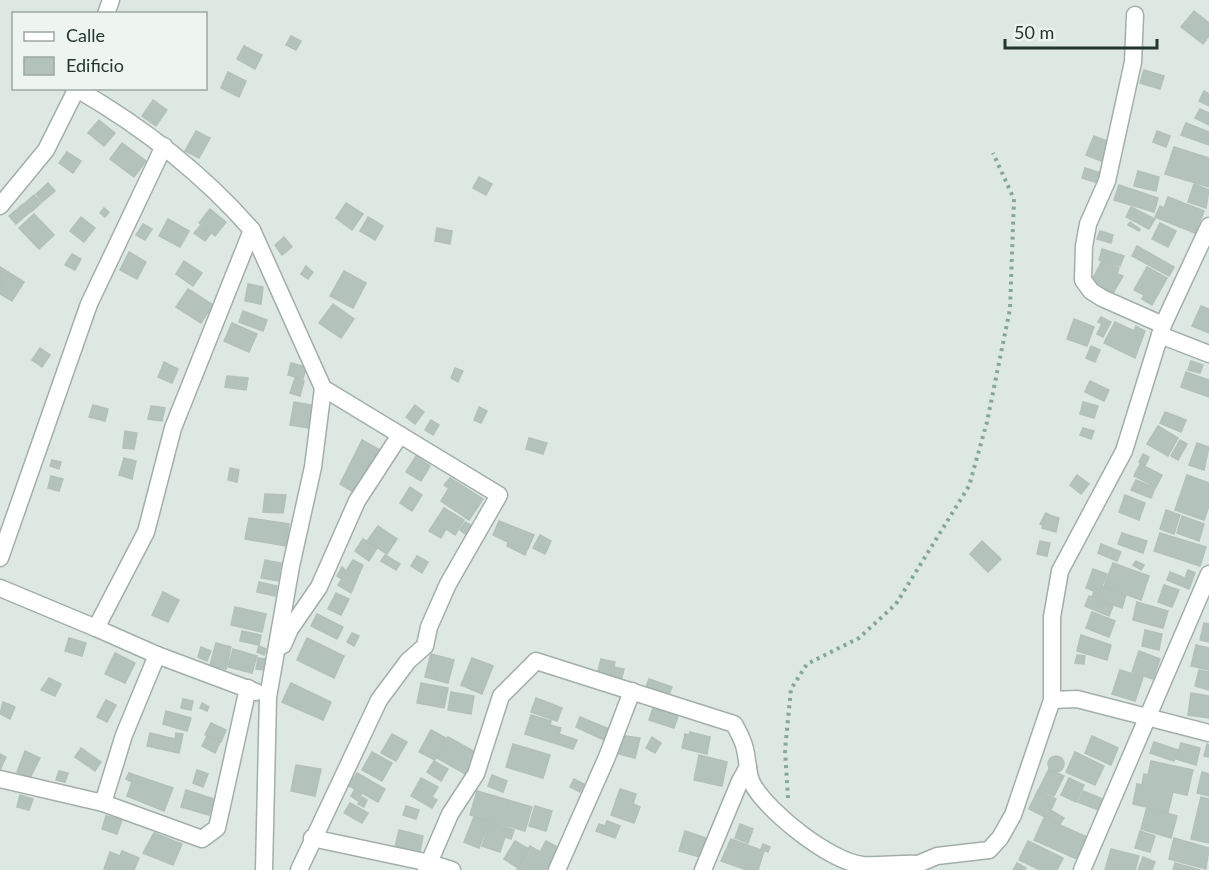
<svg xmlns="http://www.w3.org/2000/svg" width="1209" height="870" viewBox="0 0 1209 870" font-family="Lato,sans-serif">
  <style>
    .building { fill: #b4c2bc; stroke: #b2c0b9; stroke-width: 1.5 }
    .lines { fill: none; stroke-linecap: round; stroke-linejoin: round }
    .minor-casing { stroke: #a2afa9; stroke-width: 19 }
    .path { stroke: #83a899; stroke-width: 4; stroke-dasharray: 3 4.5; stroke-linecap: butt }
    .minor { stroke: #fff; stroke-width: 16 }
  </style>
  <rect width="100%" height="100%" fill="#dee8e3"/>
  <g class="building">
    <polygon points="1194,11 1209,23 1209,36 1203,44 1181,27"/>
    <polygon points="291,36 301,41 296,50 286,45"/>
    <polygon points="244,46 262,55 255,69 237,59"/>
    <polygon points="1144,70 1164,76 1160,89 1140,83"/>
    <polygon points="228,72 246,81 239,97 221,88"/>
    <polygon points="1204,91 1209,94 1209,106 1199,101"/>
    <polygon points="153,100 167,110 156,126 142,116"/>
    <polygon points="1200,109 1209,113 1209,125 1195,118"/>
    <polygon points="99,120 115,133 104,146 88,133"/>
    <polygon points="1186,123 1209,132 1209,145 1181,135"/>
    <polygon points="196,131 210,138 199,158 185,151"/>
    <polygon points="1157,131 1170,136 1166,147 1153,142"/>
    <polygon points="1094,136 1109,142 1101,161 1086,155"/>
    <polygon points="122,143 146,161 134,177 110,159"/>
    <polygon points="1174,147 1209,158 1209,187 1165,174"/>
    <polygon points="67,152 81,161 73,173 59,163"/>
    <polygon points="1085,168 1101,173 1098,183 1082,178"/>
    <polygon points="1138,171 1159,177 1156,191 1134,186"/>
    <polygon points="479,177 492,184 486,195 473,188"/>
    <polygon points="48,183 55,191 42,202 36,194"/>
    <polygon points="1194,184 1209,190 1206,208 1188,202"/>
    <polygon points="1119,185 1158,198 1154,212 1114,200"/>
    <polygon points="34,195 41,203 31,212 24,204"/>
    <polygon points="1168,197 1204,211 1195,233 1155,217 1160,206 1164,208"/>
    <polygon points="346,203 363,214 352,230 336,218"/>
    <polygon points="23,204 30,212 16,224 9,216"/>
    <polygon points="1131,207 1155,219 1149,229 1126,217"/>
    <polygon points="104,208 109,212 105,217 100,213"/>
    <polygon points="210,209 226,222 215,236 199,223"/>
    <polygon points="34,214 54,235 39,249 19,228"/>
    <polygon points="81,217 95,228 84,242 70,231"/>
    <polygon points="368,217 383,226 375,240 360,231"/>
    <polygon points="168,219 189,231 180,247 159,236"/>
    <polygon points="1130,222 1140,229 1139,231 1128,225"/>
    <polygon points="1160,223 1176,231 1168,247 1152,239"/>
    <polygon points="143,224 152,229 145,240 136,235"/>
    <polygon points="200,226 211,233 205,241 194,233"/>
    <polygon points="437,228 452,231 450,244 435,241"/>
    <polygon points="1100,231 1113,235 1111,243 1097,239"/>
    <polygon points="284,237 292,247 282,255 275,245"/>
    <polygon points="1137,246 1174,267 1169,276 1132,256"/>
    <polygon points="1102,249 1124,256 1120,266 1099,260"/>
    <polygon points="129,252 146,262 137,279 120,270"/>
    <polygon points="72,254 81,259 75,270 65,265"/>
    <polygon points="184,261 202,273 193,286 176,274"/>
    <polygon points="1102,261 1119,268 1117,274 1123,276 1113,293 1107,291 1109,286 1105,290 1093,285 1091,282"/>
    <polygon points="306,266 313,272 308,279 301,274"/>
    <polygon points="0,267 24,282 12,301 0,294"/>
    <polygon points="1147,267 1167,278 1152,305 1142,299 1144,295 1134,290"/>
    <polygon points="344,271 366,283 353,308 330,296"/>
    <polygon points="248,284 263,287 261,304 245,301"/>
    <polygon points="188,289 213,305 201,323 176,307"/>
    <polygon points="333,304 354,319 341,338 319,323"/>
    <polygon points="1201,306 1209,309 1209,333 1192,326"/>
    <polygon points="243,311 267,320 263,331 239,322"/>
    <polygon points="1101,317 1111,322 1103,337 1097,334 1102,324 1098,322"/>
    <polygon points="1074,319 1094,327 1087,346 1067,339"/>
    <polygon points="1115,322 1134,331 1136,326 1145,331 1135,358 1104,343"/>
    <polygon points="232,323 257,334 249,352 224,341"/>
    <polygon points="1091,346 1100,350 1095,362 1086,358"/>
    <polygon points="40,348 50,355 42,367 32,360"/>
    <polygon points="1191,361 1203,365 1200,373 1188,370"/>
    <polygon points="164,362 178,369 172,383 158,377"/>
    <polygon points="291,363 306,367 303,379 288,375"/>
    <polygon points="455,368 463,371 458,382 451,378"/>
    <polygon points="1186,372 1209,380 1209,397 1181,387"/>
    <polygon points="227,376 248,378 246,390 225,387"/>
    <polygon points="295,378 304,381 300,396 290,393"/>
    <polygon points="1090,381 1109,390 1104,401 1085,392"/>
    <polygon points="294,402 312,405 308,428 290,425"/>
    <polygon points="1083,402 1098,406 1094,418 1080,414"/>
    <polygon points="93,405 108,409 105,421 89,417"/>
    <polygon points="415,405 424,412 415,424 406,417"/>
    <polygon points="151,406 165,408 162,421 148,419"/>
    <polygon points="479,407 487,411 481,423 474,420"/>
    <polygon points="1165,412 1186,420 1181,432 1160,423"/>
    <polygon points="431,420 439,425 433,435 425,430"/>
    <polygon points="1158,426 1178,438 1168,456 1147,444"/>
    <polygon points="1083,428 1094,431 1091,439 1080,435"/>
    <polygon points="125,431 137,433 134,449 123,448"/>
    <polygon points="529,438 547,443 543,454 526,449"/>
    <polygon points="362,440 380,450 355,493 340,484"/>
    <polygon points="1180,440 1187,444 1178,460 1171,456"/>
    <polygon points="1197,443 1209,447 1204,470 1189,465"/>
    <polygon points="1143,454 1149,457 1145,466 1139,462"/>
    <polygon points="416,456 430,466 421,481 406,472"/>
    <polygon points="124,458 136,461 132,479 119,475"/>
    <polygon points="52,460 61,462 59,469 50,466"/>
    <polygon points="1140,464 1162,475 1156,487 1134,476"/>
    <polygon points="230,468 239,470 237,482 228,480"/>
    <polygon points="1077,475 1089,484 1081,494 1070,485"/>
    <polygon points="1187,475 1209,483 1209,506 1204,520 1175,510"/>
    <polygon points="51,476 63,479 59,491 48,488"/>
    <polygon points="450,478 483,499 469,520 441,501 449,488 444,485"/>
    <polygon points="1136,480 1155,488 1151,498 1131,490"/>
    <polygon points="410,487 422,495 412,511 400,503"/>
    <polygon points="265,494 286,495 283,513 263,512"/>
    <polygon points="1125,495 1145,503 1139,520 1119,512"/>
    <polygon points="444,508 464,520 455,535 446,529 441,538 429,531"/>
    <polygon points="1166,510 1180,515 1174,534 1160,529"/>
    <polygon points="1046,513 1055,518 1049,529 1040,524"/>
    <polygon points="1045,514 1059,518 1056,532 1042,528"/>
    <polygon points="1182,516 1204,524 1199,541 1177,533"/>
    <polygon points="249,518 289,524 286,546 245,539"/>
    <polygon points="499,521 534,535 525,555 507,546 508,542 493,535"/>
    <polygon points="465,522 471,525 465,534 460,530"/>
    <polygon points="378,526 397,539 387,554 367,541"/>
    <polygon points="1122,533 1147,541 1143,553 1118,544"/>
    <polygon points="1160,533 1206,547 1200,566 1154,551"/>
    <polygon points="540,535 551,541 545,554 533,548"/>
    <polygon points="363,539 377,548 369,561 355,551"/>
    <polygon points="982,541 1001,559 988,572 970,554"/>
    <polygon points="1040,541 1050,543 1047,556 1037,554"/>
    <polygon points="1101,544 1121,552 1117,561 1098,553"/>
    <polygon points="385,555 400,564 396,570 381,561"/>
    <polygon points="417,556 428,562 422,573 411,566"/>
    <polygon points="265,560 281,563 278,581 261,578"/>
    <polygon points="353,560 363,565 351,593 338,585 342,579 337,576 342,567 346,571"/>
    <polygon points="1136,561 1144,565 1141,570 1133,565"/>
    <polygon points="1113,563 1149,576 1141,600 1104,586"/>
    <polygon points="1093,569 1107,574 1102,586 1126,595 1122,608 1092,597 1094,591 1086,588"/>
    <polygon points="1188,570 1195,573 1189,589 1167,580 1170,572 1185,578"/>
    <polygon points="259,582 277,586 275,596 257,592"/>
    <polygon points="1164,585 1179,590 1172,607 1158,602"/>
    <polygon points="163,592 179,600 168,622 152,615"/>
    <polygon points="336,593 349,599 341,615 328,609"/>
    <polygon points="1089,596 1113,606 1109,616 1085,606"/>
    <polygon points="1137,602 1168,611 1163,628 1133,620"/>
    <polygon points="235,607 266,614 262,632 231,625"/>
    <polygon points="1092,612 1115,621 1109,637 1086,628"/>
    <polygon points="317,614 343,627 337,639 311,626"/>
    <polygon points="1204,623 1209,624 1209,642 1200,640"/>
    <polygon points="1145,630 1162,634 1159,650 1142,646"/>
    <polygon points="242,631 261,635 259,645 240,641"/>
    <polygon points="352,633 359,636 354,646 347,642"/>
    <polygon points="1081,635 1111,645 1107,660 1077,651"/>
    <polygon points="69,638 86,643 82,656 65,651"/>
    <polygon points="307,638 344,656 334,678 297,660"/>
    <polygon points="216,643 231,647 226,669 210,665"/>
    <polygon points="1196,645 1209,648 1209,670 1191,666"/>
    <polygon points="259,646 266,649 264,655 257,652"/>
    <polygon points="201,647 211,651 207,661 198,657"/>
    <polygon points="233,649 257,656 252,673 228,667"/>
    <polygon points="1139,651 1160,659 1153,679 1132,672"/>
    <polygon points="115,653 135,663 125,683 105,674"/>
    <polygon points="431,654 454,660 448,683 425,677"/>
    <polygon points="1077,655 1085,656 1084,664 1075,663"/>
    <polygon points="258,658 265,659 263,670 256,669"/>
    <polygon points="472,658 493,666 482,694 461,685"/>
    <polygon points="601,659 615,662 614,667 624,669 621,681 597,675"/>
    <polygon points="1120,670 1143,677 1135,701 1112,694"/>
    <polygon points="1199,670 1209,672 1209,690 1195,686"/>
    <polygon points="49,678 61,684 55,696 41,690"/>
    <polygon points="649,679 672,687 668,697 645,689"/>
    <polygon points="291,683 331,702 323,720 282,702"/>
    <polygon points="421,683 448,688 444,708 417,703"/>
    <polygon points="451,692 474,696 471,714 448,710"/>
    <polygon points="1191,693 1209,696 1209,718 1188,715"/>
    <polygon points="536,698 562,708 557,721 531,712"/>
    <polygon points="183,699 193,701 191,710 181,708"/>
    <polygon points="106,700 116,705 107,722 97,717"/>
    <polygon points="3,702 15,707 10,719 0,714"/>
    <polygon points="202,703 209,707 207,711 200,708"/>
    <polygon points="653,708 678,716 674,728 649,720"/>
    <polygon points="166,711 191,718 187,731 163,724"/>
    <polygon points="531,715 551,721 550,725 561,728 559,734 577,740 573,749 525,734"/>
    <polygon points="580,717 609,729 604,740 576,727"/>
    <polygon points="211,723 226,730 221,742 205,735"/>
    <polygon points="431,730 446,738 435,760 419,752"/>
    <polygon points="690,732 710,737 707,754 682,748 685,734 689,735"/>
    <polygon points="150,733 175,739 176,733 183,734 179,753 147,746"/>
    <polygon points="392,734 407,742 396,761 381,753"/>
    <polygon points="619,735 640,738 635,758 615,753"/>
    <polygon points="207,736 220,742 215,753 202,746"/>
    <polygon points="1092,736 1118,748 1111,765 1085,753"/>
    <polygon points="448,737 479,754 467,775 437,758"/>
    <polygon points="652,737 661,743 655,753 646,748"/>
    <polygon points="1154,742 1178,750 1174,761 1150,753"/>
    <polygon points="1181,743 1200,748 1196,765 1176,759"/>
    <polygon points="513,744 550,755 543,778 506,767"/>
    <polygon points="1207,744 1209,745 1209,757 1204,756"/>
    <polygon points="81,748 101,762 95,771 75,757"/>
    <polygon points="25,751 40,758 30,778 17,772"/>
    <polygon points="372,752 392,763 382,781 362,770"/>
    <polygon points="1075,752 1104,766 1095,785 1066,772"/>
    <polygon points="0,754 6,757 0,770"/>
    <polygon points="699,755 727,762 722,786 694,780"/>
    <circle cx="1056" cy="764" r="8"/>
    <polygon points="434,761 448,769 441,781 427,772"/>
    <polygon points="1151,761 1193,770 1187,795 1173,792 1168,812 1133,804 1137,784 1142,785 1144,774 1148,775"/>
    <polygon points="296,765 321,769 315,796 291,791"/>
    <polygon points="1049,769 1064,776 1054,796 1039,789"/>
    <polygon points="197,770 208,774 203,787 193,783"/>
    <polygon points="59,771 68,773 65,782 56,780"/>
    <polygon points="1202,772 1209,774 1209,796 1197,793"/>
    <polygon points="129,773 173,788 164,811 127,796 132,782 126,779"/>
    <polygon points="357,773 385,789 378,802 362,793 358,801 351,796 355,789 349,786"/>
    <polygon points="492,775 507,781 503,792 488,786"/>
    <polygon points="421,778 438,787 432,797 437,800 432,808 411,796"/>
    <polygon points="1069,778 1084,785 1076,802 1061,795"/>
    <polygon points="574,779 584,784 580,792 570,787"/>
    <polygon points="620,789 636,794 633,804 640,807 634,823 611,815"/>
    <polygon points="186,790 214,799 209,815 181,807"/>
    <polygon points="1038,790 1056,799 1047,818 1029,809"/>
    <polygon points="477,791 532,807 525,831 470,815"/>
    <polygon points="1083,791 1105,800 1101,811 1078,802"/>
    <polygon points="20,795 33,799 29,810 17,807"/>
    <polygon points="362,797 367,800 364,807 358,804"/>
    <polygon points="1201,797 1209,799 1209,843 1191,839"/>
    <polygon points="350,803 368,813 362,823 344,813"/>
    <polygon points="406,806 419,810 416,819 403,815"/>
    <polygon points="535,806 552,811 546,831 529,826"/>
    <polygon points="1147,807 1177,816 1171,838 1141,829"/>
    <polygon points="1052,811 1064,818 1060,824 1048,818"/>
    <polygon points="116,815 123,817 117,834 102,829 106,816 115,818"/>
    <polygon points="474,817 489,822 479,848 464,842"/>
    <polygon points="1044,818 1089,838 1079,860 1034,840"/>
    <polygon points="607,821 620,826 615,838 596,831 599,824 605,826"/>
    <polygon points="490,822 514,830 511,839 505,837 500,852 482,846"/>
    <polygon points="740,824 753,829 748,843 735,838"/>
    <polygon points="399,830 423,836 419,857 394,851"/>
    <polygon points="685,831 706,838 700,857 679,851"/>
    <polygon points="1140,831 1155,836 1150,852 1135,848"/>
    <polygon points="154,833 182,844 173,865 143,853"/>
    <polygon points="1174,838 1209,848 1206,869 1169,859"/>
    <polygon points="731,839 764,851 758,870 747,870 721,861"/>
    <polygon points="515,841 529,849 518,868 504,859"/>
    <polygon points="546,841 559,848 546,870 517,870 530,846 540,852"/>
    <polygon points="1028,841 1063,858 1057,870 1040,870 1019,860"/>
    <polygon points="763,844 770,847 768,852 761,849"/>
    <polygon points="1111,849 1139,856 1135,870 1105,870"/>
    <polygon points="122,851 139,858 134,870 104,869 110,852 120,856"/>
    <polygon points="1143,857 1155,862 1152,870 1138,870"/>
    <polygon points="1017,863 1026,868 1025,870 1013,870"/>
    <polygon points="1175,863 1200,870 1173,870"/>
  </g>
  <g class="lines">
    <defs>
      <g id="minor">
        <polyline points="106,14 111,0"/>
        <polyline points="1135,15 1133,62 1107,181 1088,224 1084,246 1083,280 1091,291 1102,298 1163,325"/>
        <path d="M77,89C141,126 203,174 252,230L323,388L499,495L448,584L429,627L425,646L408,661L379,700L299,870"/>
        <polyline points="0,206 46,150 77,88"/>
        <polyline points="1160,335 1209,354"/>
        <polyline points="0,558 89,304 164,146"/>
        <polyline points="0,588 96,628 146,532 173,428 252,230"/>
        <polyline points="96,628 157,655"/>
        <polyline points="283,645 290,629 319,587 357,501 400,435"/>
        <polyline points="1052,700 1077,699 1209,733"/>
        <polyline points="0,779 103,803 202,839 217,828 248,688"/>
        <polyline points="103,803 124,735 157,655 256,692"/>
        <polyline points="312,838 430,863 452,870"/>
        <polyline points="264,870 268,697 291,566 313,467 323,388"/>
        <path d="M426,870L450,814L476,774L501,696L536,661L734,724C739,733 743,740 745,749C748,761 747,775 753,785C769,813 831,862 863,865C881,866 900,863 918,864"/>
        <polyline points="557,870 607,757 632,691"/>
        <polyline points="703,870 740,781 748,767"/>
        <polyline points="917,870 918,864 937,856 989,850 1000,838 1013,815 1052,700 1052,617 1060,571 1124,451 1163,325 1209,226"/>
        <polyline points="1082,870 1209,574"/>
      </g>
    </defs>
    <use href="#minor" class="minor-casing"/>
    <polyline class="path" points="788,798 785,750 791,689 807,664 859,638 896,604 969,486 987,422 1010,309 1014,199 993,153"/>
    <use href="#minor" class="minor"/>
  </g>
  <rect x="12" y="12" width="195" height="78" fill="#eef5f1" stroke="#9ca8a3" stroke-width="1.5"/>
  <rect x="24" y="32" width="30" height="9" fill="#ffffff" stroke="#9ca8a3" stroke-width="1.5"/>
  <text x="66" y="42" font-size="18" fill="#22352f">Calle</text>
  <rect x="24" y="57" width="30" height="18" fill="#b4c2bc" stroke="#9ca8a3" stroke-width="1.5"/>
  <text x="66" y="72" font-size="18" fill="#22352f">Edificio</text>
  <path d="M1005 39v9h152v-9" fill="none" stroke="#22352f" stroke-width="3"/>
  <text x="1014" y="39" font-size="18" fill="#22352f" stroke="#eef5f1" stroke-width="4.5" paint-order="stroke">50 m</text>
</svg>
